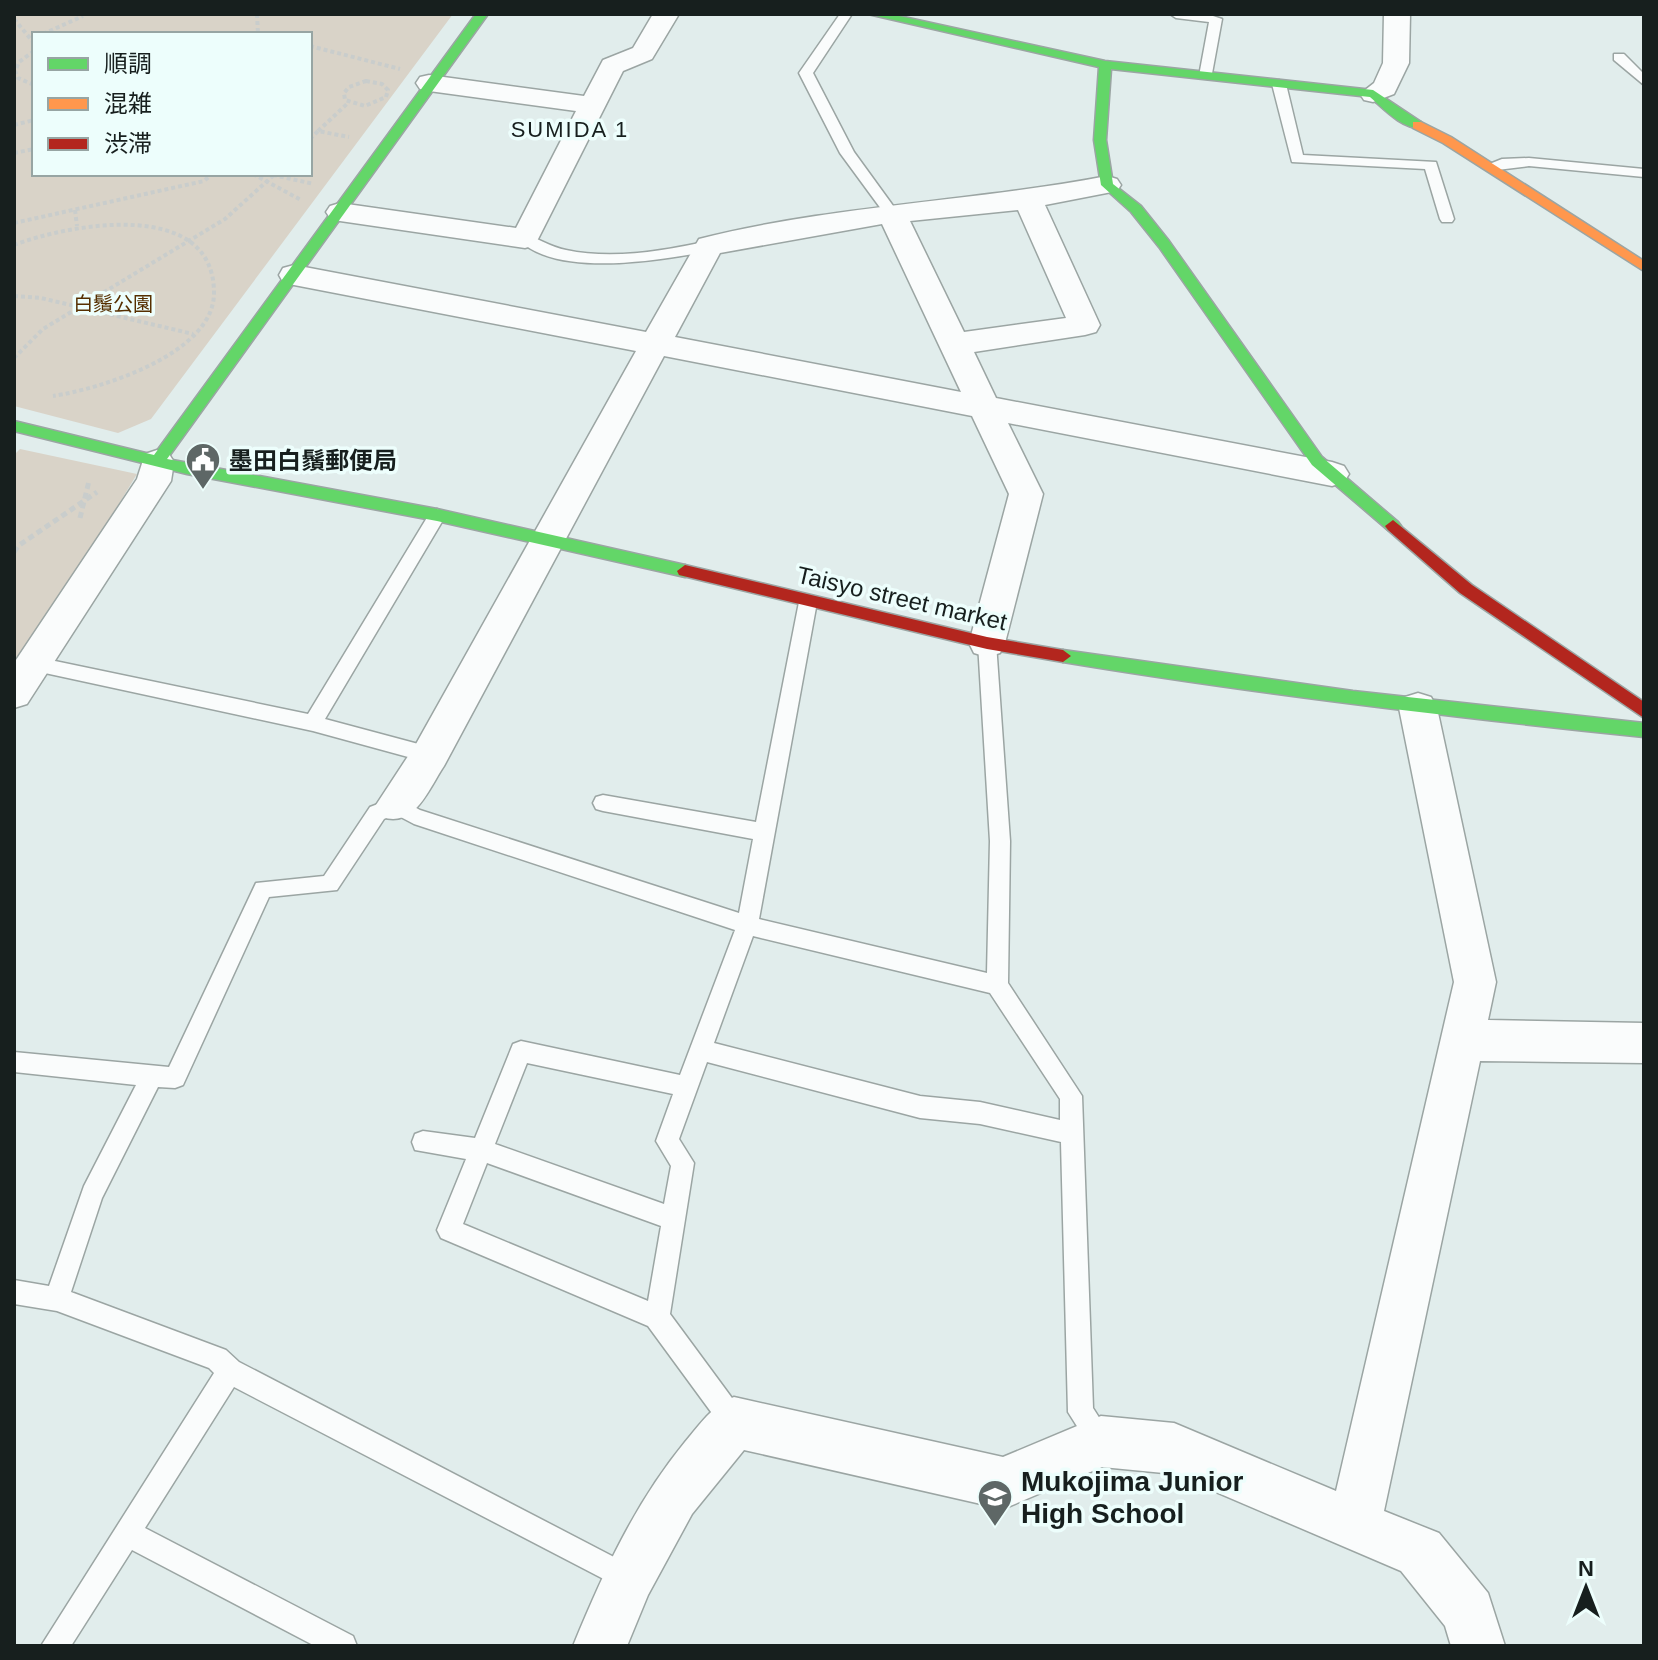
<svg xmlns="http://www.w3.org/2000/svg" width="1658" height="1660" viewBox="0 0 1658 1660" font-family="Helvetica,'Noto Sans JP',sans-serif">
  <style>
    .green { fill: #d9d3c8; fill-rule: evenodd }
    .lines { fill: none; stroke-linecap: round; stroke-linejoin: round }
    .lane-casing { stroke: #9ba5a3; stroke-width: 3 }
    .street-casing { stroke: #9ba5a3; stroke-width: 3 }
    .fast-casing { stroke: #9ba5a3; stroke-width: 3 }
    .slow-casing { stroke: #9ba5a3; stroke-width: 3 }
    .jam-casing { stroke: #9ba5a3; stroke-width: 3 }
    .path-far1 { stroke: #c9cdcc; stroke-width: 4; stroke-dasharray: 4 3; stroke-linecap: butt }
    .path { stroke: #c9cdcc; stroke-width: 5; stroke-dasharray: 6 4; stroke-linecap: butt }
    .lane { fill: #fafcfc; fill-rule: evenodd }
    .street { fill: #fafcfc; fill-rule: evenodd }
    .fast { fill: #63d668; fill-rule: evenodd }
    .slow { fill: #ff974d; fill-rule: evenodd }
    .jam { fill: #b3261e; fill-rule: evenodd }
    .labels { text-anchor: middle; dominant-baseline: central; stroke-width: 7; stroke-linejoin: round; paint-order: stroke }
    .far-park-label { font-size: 20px; fill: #562f00; stroke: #edfefc }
    .far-neighbourhood-label { font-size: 22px; letter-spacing: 2px; fill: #171f1e; stroke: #edfefc }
    .poi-label { font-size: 24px; font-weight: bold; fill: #171f1e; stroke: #edfefc; text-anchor: start }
    .street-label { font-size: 24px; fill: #171f1e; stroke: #edfefc }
    .near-poi-label { font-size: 28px; font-weight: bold; fill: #171f1e; stroke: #edfefc; text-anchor: start }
  </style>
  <rect width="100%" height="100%" fill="#e1edec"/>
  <g class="green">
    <path d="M14,14H453L151,419L118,433L14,406ZM34,34H310V174H34Z"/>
    <polygon points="20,449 137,474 14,678 14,455"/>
  </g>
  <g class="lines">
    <defs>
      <g id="lane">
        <polygon points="840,14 852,14 813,73 854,152 899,214 897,217 887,217 840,153 799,73"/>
        <polygon points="1170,14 1207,14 1222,19 1211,79 1199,76 1209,22 1176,18"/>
        <polygon points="1614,54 1624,54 1644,74 1644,85 1614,60"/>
        <polygon points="1279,80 1286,84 1303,155 1436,162 1454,219 1452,222 1442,222 1440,219 1425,169 1292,162 1272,84"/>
        <polygon points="1529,158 1644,169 1644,177 1529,166 1489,171 1482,167 1502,159"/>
        <path d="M525,234C539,239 551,247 566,250C612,260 663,251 709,241L716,246C708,253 693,254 681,256C637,263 552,274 518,239Z"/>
        <polygon points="437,509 446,515 325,719 437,749 440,755 437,761 430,763 313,731 31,670 22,663 31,656 308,714 431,511"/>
        <path d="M808,595L817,602L759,919L987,973L990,841L978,643L987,636L996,643L1010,841L1008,983L1082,1096L1093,1408L1114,1441L1110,1450L1101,1454L1092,1450L1068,1412L1061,1142L980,1124L920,1118L707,1062L679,1139L694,1163L670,1314L743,1413L747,1422L743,1431L734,1435L725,1431L648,1326L441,1238L437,1230L466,1159L415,1150L412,1142L415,1134L423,1131L475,1138L513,1044L521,1041L680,1075L735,930L414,824L395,814L384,819L337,890L269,897L183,1085L175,1088L158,1087L102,1198L71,1292L226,1350L239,1362L637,1569L641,1578L637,1587L628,1591L619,1587L234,1387L145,1528L353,1636L357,1646H315L132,1550L71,1646H41L214,1373L209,1368L57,1311L14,1304V1280L49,1286L84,1186L136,1085L14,1072V1052L169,1067L256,883L324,876L370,807L396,797L420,810L739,913L753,839L603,811L596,809L593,803L596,797L603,795L756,822L799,602ZM753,936L990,993L1060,1099V1120L980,1102L920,1096L714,1043ZM527,1063L673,1094L656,1141L671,1166L664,1204L495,1144ZM487,1163L661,1226L648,1301L463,1224Z"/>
      </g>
      <g id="street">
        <polygon points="653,14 679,14 652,59 623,71 535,245 525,248 340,221 330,218 326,212 330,206 340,203 516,228 576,111 429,91 420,89 416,83 420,77 429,75 584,96 603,60 633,48"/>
        <polygon points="1384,14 1410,14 1409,63 1394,94 1373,102 1364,100 1360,94 1374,83 1383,63"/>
        <path d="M1107,176L1117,179L1121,185L1117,191L1045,205L1100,325L1096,332L1085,335L974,352L996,398L1332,462L1344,466L1349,474L1344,482L1332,486L1008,423L1043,494L1005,643L1000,653L987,657L974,653L969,643L1009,494L972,416L664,356L444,766C428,790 415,828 382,817L376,805L416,744L636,351L294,285L283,282L279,275L283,268L294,265L646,332L699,239C832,205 972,202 1107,176ZM1018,210L1066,318L964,332L910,221ZM882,224L961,392L675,337L720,253Z"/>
        <polygon points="157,450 169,454 174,462 171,481 27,704 14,708 14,663 137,479 145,454"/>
        <path d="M1418,693L1431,697L1437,708L1496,982L1488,1020L1644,1023V1063L1480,1061L1384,1511L1439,1533L1488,1593L1505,1646H1451L1445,1626L1401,1571L1174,1474L1102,1467L1003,1509L744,1450L692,1514L648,1595L627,1646H573C603,1573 635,1503 685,1442C701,1423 712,1406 734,1397L1003,1457L1101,1416L1174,1423L1336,1491L1454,982L1399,708L1405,697Z"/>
      </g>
      <g id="fast">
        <polygon points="476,14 488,14 167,459 437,509 685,565 693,571 691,575 685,577 437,521 187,474 14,431 14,421 154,455"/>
        <path d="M868,14H890L1105,61L1373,90L1421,122V128C1402,129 1384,109 1370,97L1111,69L1106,140L1113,184L1141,206L1169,241L1322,457L1398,522L1401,526L1398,530H1388L1312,465L1159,247L1131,212L1101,185L1094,140L1099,67Z"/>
        <path d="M1063,650L1353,691L1644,723V737C1450,717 1256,694 1063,662L1055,656Z"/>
      </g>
      <polygon id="slow" points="1413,122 1421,122 1451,137 1644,261 1644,271 1443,143 1413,128"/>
      <g id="jam">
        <polygon points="1393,520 1472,585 1644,702 1644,718 1460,593 1388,530 1385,526"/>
        <polygon points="685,565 987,637 1063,650 1071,656 1063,662 987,649 679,575 677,571"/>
      </g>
    </defs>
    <use href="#lane" class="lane-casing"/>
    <use href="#street" class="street-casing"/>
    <use href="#fast" class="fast-casing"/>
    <use href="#slow" class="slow-casing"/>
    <use href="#jam" class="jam-casing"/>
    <g class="path-far1">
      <polyline points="257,14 258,34"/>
      <polyline points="14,19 34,43"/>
      <polyline points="43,34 83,16"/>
      <polyline points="310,46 400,69"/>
      <polyline points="34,51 19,62 15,71 18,78 34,85"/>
      <polygon points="366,81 382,84 388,90 386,97 365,106 345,100 344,93 349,87"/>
      <polyline points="14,125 34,120"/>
      <polyline points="318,131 348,103"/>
      <polyline points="310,139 318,131 349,137"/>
      <polyline points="14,153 34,149"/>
      <polyline points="253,174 301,200"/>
      <polyline points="273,175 314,184"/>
      <polyline points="75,210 77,226"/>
      <polyline points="14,223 204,181 212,174"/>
      <path d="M14,245C69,224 214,197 214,293C214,354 100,389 53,396"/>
      <polyline points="14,296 41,298 193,334"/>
      <polyline points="14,358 43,329 225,219 275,174"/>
    </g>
    <g class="path">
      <polyline points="80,518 89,481"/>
      <polyline points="14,552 18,546 97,492"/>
    </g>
    <use href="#lane" class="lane"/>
    <use href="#street" class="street"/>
    <use href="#fast" class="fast"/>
    <use href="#slow" class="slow"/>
    <use href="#jam" class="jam"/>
  </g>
  <defs>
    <symbol id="civic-pin" viewBox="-11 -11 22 30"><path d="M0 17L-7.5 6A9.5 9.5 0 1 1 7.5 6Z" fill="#5e6766" stroke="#edfefc"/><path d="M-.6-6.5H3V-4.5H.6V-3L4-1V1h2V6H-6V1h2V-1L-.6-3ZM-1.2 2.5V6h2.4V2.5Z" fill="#fff"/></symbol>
    <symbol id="school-pin" viewBox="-11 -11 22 30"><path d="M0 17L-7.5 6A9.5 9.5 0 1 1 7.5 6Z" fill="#5e6766" stroke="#edfefc"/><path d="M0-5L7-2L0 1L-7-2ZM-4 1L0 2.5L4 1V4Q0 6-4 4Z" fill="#fff"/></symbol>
  </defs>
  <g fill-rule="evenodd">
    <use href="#civic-pin" x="183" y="440" width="40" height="54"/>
    <use href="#school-pin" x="975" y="1477" width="40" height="54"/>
  </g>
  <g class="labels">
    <g class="far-park-label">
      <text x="113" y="304">白鬚公園</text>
    </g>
    <g class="far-neighbourhood-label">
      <text x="570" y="129">SUMIDA 1</text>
    </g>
    <g class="poi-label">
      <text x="229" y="460">墨田白鬚郵便局</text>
    </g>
    <g class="street-label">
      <text transform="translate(902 598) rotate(13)">Taisyo street market</text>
    </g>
    <g class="near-poi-label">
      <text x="1021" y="1481">Mukojima Junior<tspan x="1021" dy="32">High School</tspan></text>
    </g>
  </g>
  <rect width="1658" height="1660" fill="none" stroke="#171f1e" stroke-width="32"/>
  <rect x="32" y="32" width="280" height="144" fill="#edfefc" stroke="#97a5a3" stroke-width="2"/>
  <rect x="48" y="58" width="40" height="12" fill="#63d668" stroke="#97a5a3" stroke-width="2"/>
  <text x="104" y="72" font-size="24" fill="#171f1e">順調</text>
  <rect x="48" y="98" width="40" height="12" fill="#ff974d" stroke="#97a5a3" stroke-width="2"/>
  <text x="104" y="112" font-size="24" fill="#171f1e">混雑</text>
  <rect x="48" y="138" width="40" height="12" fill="#b3261e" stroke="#97a5a3" stroke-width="2"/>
  <text x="104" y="152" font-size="24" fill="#171f1e">渋滞</text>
  <g transform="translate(1586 1588)" stroke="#edfefc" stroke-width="6" paint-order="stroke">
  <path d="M0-6L14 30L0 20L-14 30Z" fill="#171f1e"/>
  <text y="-12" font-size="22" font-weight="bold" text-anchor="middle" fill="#171f1e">N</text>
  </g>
</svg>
